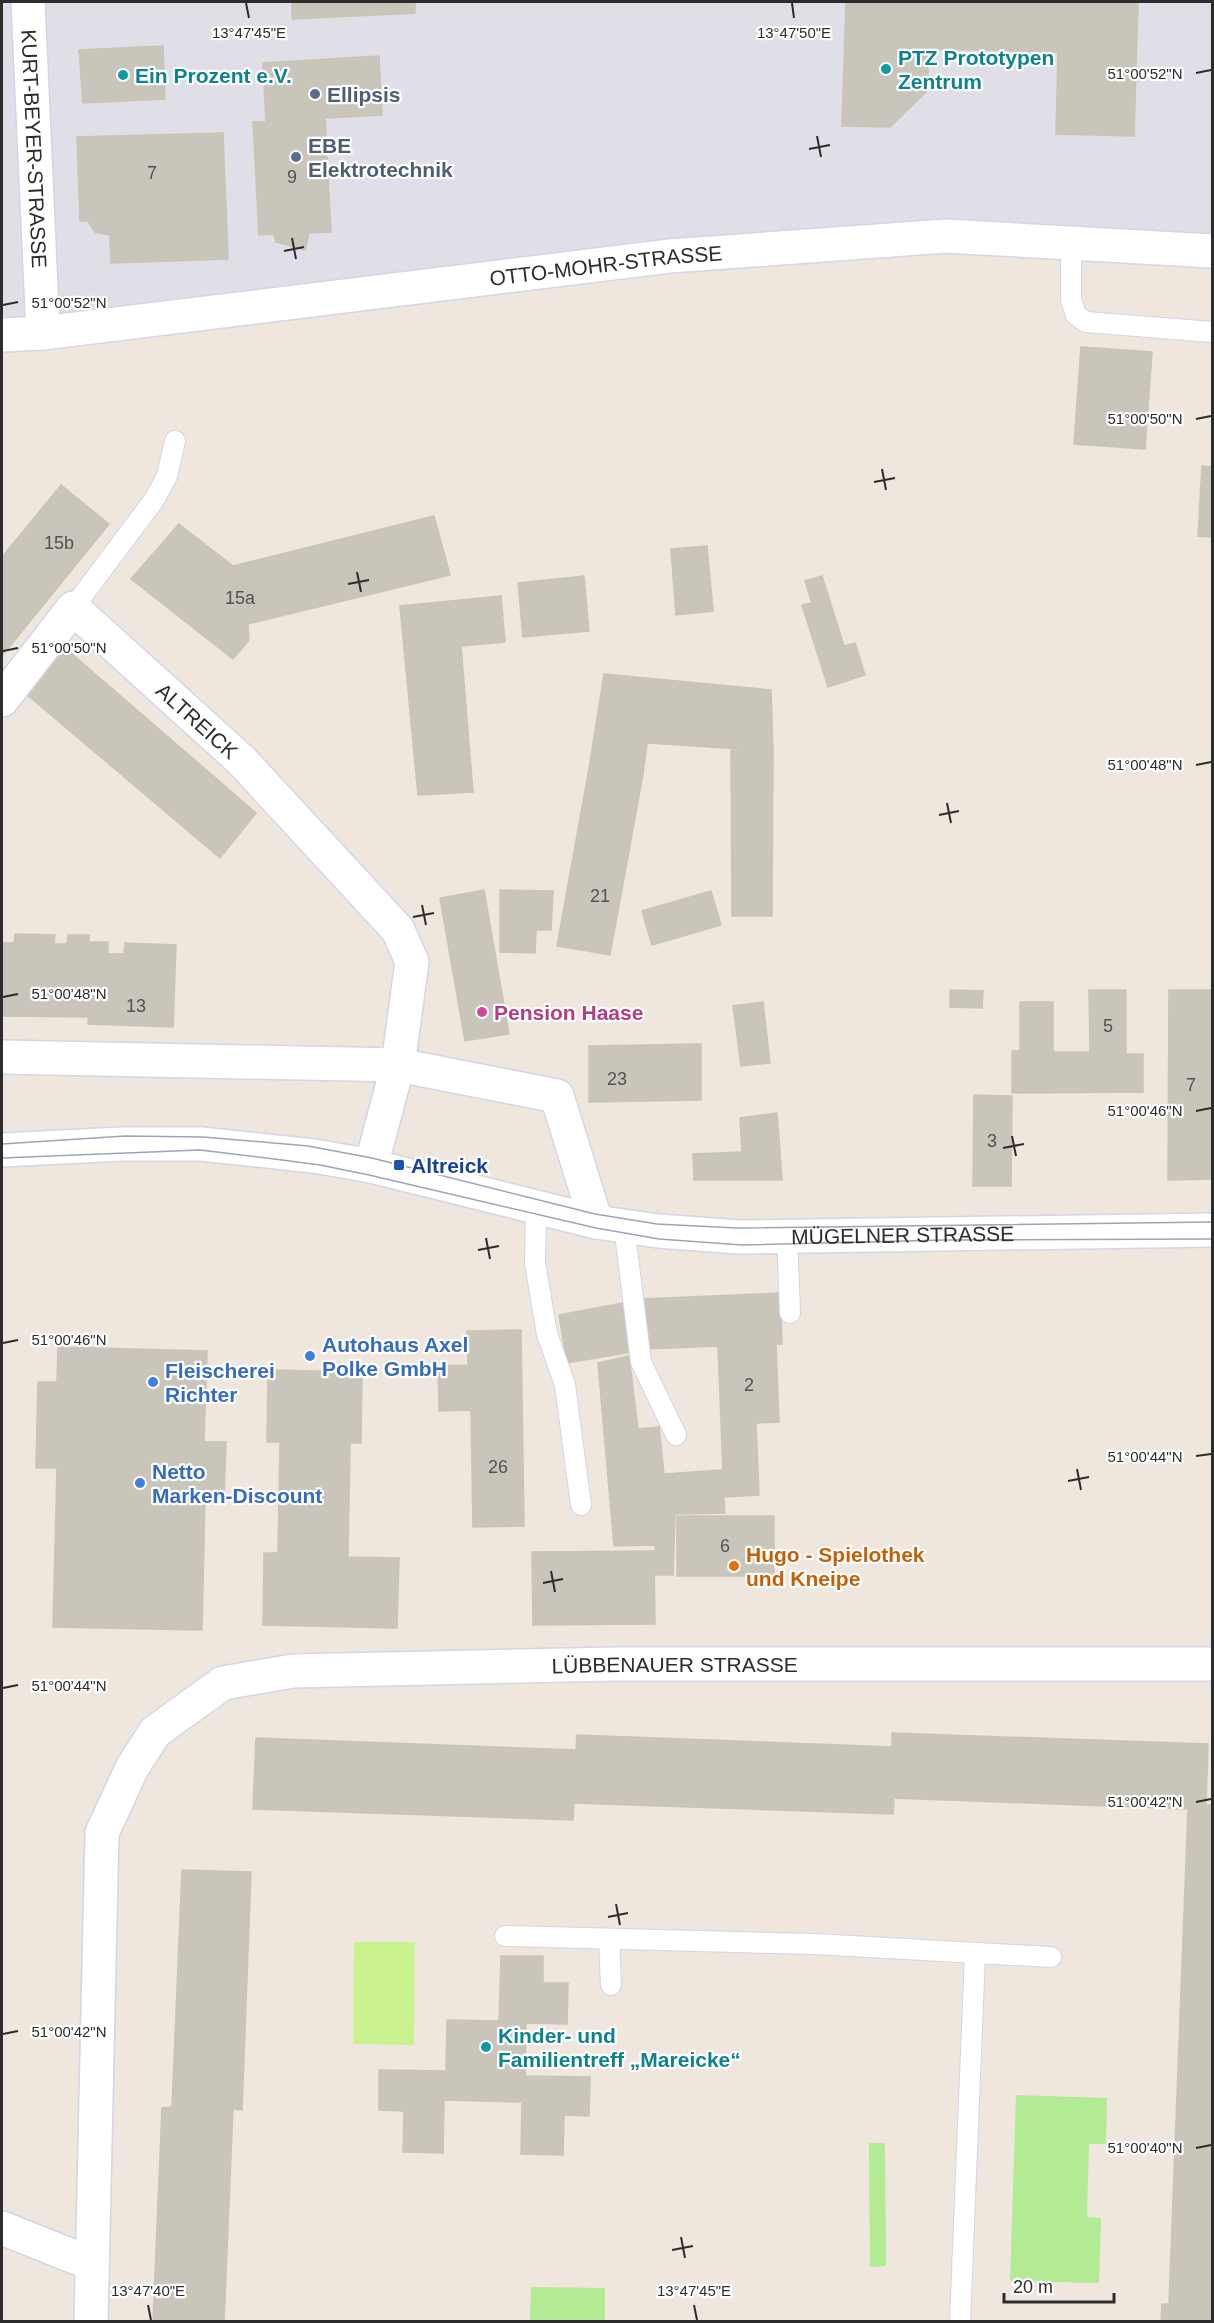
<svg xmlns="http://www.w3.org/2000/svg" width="1214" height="2323" viewBox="0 0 1214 2323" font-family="Arial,sans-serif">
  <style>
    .industrial { fill: #e0dee7 }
    .green { fill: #b3ea94 }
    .pitch { fill: #caf38f }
    .building { fill: #c9c5bb; stroke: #cac3b6; stroke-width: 1.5 }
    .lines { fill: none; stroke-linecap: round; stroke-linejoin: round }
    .service-casing { stroke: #d2d6e6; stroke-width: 22 }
    .minor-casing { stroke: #d2d6e6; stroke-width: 36 }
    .tertiary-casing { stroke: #d2d6e6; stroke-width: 36 }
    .service { stroke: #fff; stroke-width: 20 }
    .minor { stroke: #fff; stroke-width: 33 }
    .tertiary { stroke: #fff; stroke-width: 33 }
    .tram { stroke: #9ea3b8; stroke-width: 1.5 }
    .ticks { fill: none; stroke: #2c2c2c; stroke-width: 2 }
    .culture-dot { fill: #0f9aa8; stroke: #fff; stroke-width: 2 }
    .service-dot { fill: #5c6f8a; stroke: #fff; stroke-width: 2 }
    .hotel-dot { fill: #d1479c; stroke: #fff; stroke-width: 2 }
    .transit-dot { fill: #1a4fb4; stroke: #fff; stroke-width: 2 }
    .shop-dot { fill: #3f7fe0; stroke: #fff; stroke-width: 2 }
    .food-dot { fill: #e8710a; stroke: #fff; stroke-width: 2 }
    .labels { text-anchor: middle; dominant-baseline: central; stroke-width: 4.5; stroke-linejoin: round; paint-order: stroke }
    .number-label { font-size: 18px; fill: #535250 }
    .culture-label { font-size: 21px; font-weight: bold; fill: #0d838f; stroke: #fff; text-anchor: start }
    .service-label { font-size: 21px; font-weight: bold; fill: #4e5e75; stroke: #fff; text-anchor: start }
    .street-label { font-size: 21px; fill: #2c2c2c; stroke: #fff }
    .hotel-label { font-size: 21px; font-weight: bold; fill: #b23c85; stroke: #fff; text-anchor: start }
    .transit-label { font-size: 21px; font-weight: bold; fill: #164399; stroke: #fff; text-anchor: start }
    .shop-label { font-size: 21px; font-weight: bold; fill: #366cbe; stroke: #fff; text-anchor: start }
    .food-label { font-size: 21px; font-weight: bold; fill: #c56008; stroke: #fff; text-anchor: start }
    .ticks-label { font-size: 15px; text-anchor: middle; fill: #2c2c2c; stroke: #fff; stroke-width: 4.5; stroke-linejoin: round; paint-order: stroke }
  </style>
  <rect width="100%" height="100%" fill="#efe6dd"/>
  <polygon class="industrial" points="2,2 1212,2 1212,251 946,236 2,335"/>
  <g class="green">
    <polygon points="1016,2095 1107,2098 1106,2144 1089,2144 1087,2217 1101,2218 1099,2283 1010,2281"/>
    <polygon points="869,2143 885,2143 886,2266 870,2267"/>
    <polygon points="531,2287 605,2288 605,2321 530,2320"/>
  </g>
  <polygon class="pitch" points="354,1942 415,1942 414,2045 353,2044"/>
  <g class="building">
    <polygon points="292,2 415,2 415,13 292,19"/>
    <polygon points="846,2 1138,2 1134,136 1056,134 1058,52 928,49 928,90 890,127 842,126"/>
    <polygon points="163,46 165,99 83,103 79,50"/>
    <polygon points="379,56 382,115 325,118 331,232 309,233 305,250 276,242 274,234 259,235 253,122 266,122 263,63"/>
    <polygon points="223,133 228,259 111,263 110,235 95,232 88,221 80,221 77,137"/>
    <polygon points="1081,347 1152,352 1145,449 1074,444"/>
    <polygon points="1202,466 1212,467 1212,537 1198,536"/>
    <polygon points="61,485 109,524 2,656 2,557"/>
    <polygon points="434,516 450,575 248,624 249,640 233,659 131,579 179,524 233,566"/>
    <polygon points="707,546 713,611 676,615 671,549"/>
    <polygon points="584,576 589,631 523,637 518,583"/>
    <polygon points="822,576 844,646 855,643 865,675 828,687 802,605 812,603 805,581"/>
    <polygon points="501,596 505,642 461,646 473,792 418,795 400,606"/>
    <polygon points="64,647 256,813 220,858 25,693"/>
    <polygon points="604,674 771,690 773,751 647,743 643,774 590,763"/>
    <polygon points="731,750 773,751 772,916 732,916"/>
    <polygon points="590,763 643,774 610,955 557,946"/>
    <polygon points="484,890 509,1034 465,1041 440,898"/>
    <polygon points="500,890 553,891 551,930 536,930 535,953 500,952"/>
    <polygon points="711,891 721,925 652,945 642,911"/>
    <polygon points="15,934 55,935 54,944 67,944 68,935 89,935 88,1017 2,1016 2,935 2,943 14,943"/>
    <polygon points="90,942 108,942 108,954 124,954 125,943 176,945 173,1027 88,1024"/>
    <polygon points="950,990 983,991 982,1008 950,1007"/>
    <polygon points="1089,990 1126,990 1126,1054 1143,1054 1143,1092 1012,1093 1012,1051 1020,1051 1020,1002 1053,1002 1053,1052 1090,1052"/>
    <polygon points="1169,990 1212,990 1212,1179 1168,1180"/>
    <polygon points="763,1002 770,1063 741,1066 733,1006"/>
    <polygon points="701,1044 701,1100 589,1102 589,1046"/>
    <polygon points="974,1095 1012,1096 1011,1186 973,1186"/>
    <polygon points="777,1113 782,1180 694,1180 693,1154 742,1152 740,1118"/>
    <polygon points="780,1293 782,1344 776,1344 779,1422 756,1423 759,1495 724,1497 718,1346 646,1349 644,1299"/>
    <polygon points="623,1303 632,1352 567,1363 559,1315"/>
    <polygon points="521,1330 524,1526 473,1527 471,1410 439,1411 438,1366 468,1365 467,1331"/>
    <polygon points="58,1347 207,1351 204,1442 226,1442 224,1499 205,1498 202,1630 53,1627 57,1468 36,1468 38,1382 57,1382"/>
    <polygon points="629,1356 638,1429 659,1427 664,1474 722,1470 725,1513 675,1514 673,1575 656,1575 655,1545 614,1546 598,1363"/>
    <polygon points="268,1370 362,1372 361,1443 350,1443 348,1557 399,1558 397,1628 263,1625 264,1553 278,1553 280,1442 267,1442"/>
    <rect x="677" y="1516" width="97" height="60"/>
    <polygon points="654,1551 655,1624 533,1625 532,1552"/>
    <polygon points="892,1733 1208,1744 1206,1805 1212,1805 1212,2322 1161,2322 1162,2304 1169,2304 1188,1809 894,1798 893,1814 574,1803 573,1820 253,1809 256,1738 576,1750 577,1735 892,1747"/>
    <polygon points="182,1870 251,1872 242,2110 233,2109 224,2322 153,2322 162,2108 172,2107"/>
    <polygon points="501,1956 543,1956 543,1983 568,1983 567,2024 526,2023 525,2076 590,2077 589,2116 564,2115 563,2155 521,2154 522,2102 444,2100 443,2153 403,2152 404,2111 379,2110 379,2070 446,2071 447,2020 499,2021"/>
  </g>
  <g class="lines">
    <defs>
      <g id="service">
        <polyline points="1071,243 1071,300 1076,315 1086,322 1212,332"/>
        <polyline points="73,608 154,500 167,476 175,441"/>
        <polyline points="536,1207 535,1263 547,1334 565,1385 581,1505"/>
        <polyline points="624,1226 641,1362 676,1435"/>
        <polyline points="787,1236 790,1313"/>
        <polyline points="505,1936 815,1944 1051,1957"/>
        <polyline points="609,1939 611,1985"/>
        <polyline points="960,2322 975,1954"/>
      </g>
      <g id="minor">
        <path id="s1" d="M28,2L43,333"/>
        <path id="s2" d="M2,335L43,333L670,256L946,236L1212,251"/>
        <path id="s3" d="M2,700L73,608L241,760L398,930L412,962L398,1065L371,1166"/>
        <polyline points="2,1057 398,1065 557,1096 596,1222"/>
        <polyline points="2,2228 92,2264"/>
        <path id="s4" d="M91,2322L102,1833L132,1768L155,1732L223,1683L293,1671L615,1664H1212"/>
      </g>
      <g id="tertiary">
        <path id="s5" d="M2,1150L122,1144H201L314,1156L371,1166L596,1222L658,1231L739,1237L1212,1230"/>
      </g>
    </defs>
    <use href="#service" class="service-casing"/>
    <use href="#minor" class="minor-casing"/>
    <use href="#tertiary" class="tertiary-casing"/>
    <use href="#service" class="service"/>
    <use href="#minor" class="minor"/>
    <use href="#tertiary" class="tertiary"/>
    <g class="tram">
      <polyline points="2,1144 125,1136 203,1137 308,1146 372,1158 595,1214 657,1224 736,1228 1212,1222"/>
      <polyline points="2,1158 200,1150 282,1160 320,1165 369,1175 596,1228 659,1239 742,1245 945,1240 1212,1239"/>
    </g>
  </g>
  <path class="ticks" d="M246,3L249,18M792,3L794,18M1196,73L1211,70M817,136L821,157M809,149L830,145M292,238L296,259M284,251L304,247M3,305L18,302M1196,419L1211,416M882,469L886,490M874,482L895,478M357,572L361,592M348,584L369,580M3,651L18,648M1196,765L1211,762M947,803L951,823M939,815L959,811M422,905L426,925M413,917L434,913M3,997L18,994M1196,1111L1211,1108M1012,1136L1016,1156M1003,1148L1024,1144M486,1238L490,1259M478,1250L499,1246M3,1343L18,1340M1196,1456L1211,1454M1077,1469L1081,1490M1068,1481L1089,1477M551,1571L555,1592M543,1583L563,1579M3,1688L18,1685M1196,1802L1211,1799M616,1904L620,1925M608,1917L628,1913M3,2034L18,2031M1196,2148L1211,2145M681,2237L685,2258M672,2250L693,2246M148,2305L151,2320M694,2305L697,2320"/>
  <g class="culture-dot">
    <circle cx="886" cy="69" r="6"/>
    <circle cx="123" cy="75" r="6"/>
    <circle cx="486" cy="2047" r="6"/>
  </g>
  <g class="service-dot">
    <circle cx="315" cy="94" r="6"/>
    <circle cx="296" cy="157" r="6"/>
  </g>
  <circle class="hotel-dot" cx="482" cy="1012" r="6"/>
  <rect class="transit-dot" x="393" y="1159" width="12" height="12" rx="3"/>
  <g class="shop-dot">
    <circle cx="310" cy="1356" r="6"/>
    <circle cx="153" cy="1382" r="6"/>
    <circle cx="140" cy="1483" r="6"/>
  </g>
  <circle class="food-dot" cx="734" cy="1566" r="6"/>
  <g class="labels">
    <g class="number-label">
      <text x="152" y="173">7</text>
      <text x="292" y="177">9</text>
      <text x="59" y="543">15b</text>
      <text x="240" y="598">15a</text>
      <text x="600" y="896">21</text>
      <text x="136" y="1006">13</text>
      <text x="1108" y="1026">5</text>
      <text x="617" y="1079">23</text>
      <text x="1191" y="1085">7</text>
      <text x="992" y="1141">3</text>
      <text x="749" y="1385">2</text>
      <text x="498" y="1467">26</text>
      <text x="725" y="1546">6</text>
    </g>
    <g class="culture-label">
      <text x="898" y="57">PTZ Prototypen<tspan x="898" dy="24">Zentrum</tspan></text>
      <text x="135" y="75">Ein Prozent e.V.</text>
      <text x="498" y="2035">Kinder- und<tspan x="498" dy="24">Familientreff „Mareicke“</tspan></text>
    </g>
    <g class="service-label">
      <text x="327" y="94">Ellipsis</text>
      <text x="308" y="145">EBE<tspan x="308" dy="24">Elektrotechnik</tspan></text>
    </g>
    <g class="street-label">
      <text stroke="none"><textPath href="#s1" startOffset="147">KURT-BEYER-STRASSE</textPath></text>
      <text stroke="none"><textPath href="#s2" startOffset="608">OTTO-MOHR-STRASSE</textPath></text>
      <text stroke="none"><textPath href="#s3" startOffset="284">ALTREICK</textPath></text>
      <text stroke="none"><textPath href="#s5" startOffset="910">MÜGELNER STRASSE</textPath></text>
      <text stroke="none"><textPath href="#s4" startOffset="1140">LÜBBENAUER STRASSE</textPath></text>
    </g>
    <g class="hotel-label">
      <text x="494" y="1012">Pension Haase</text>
    </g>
    <g class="transit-label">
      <text x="411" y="1165">Altreick</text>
    </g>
    <g class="shop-label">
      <text x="322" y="1344">Autohaus Axel<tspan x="322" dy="24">Polke GmbH</tspan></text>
      <text x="165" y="1370">Fleischerei<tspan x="165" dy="24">Richter</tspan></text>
      <text x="152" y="1471">Netto<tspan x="152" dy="24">Marken-Discount</tspan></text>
    </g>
    <g class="food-label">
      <text x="746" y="1554">Hugo - Spielothek<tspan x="746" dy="24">und Kneipe</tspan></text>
    </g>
  </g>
  <g class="ticks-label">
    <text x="249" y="38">13°47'45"E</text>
    <text x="794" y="38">13°47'50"E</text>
    <text x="1145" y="79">51°00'52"N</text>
    <text x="69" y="308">51°00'52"N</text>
    <text x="1145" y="424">51°00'50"N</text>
    <text x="69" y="653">51°00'50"N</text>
    <text x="1145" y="770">51°00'48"N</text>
    <text x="69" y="999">51°00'48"N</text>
    <text x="1145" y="1116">51°00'46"N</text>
    <text x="69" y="1345">51°00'46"N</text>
    <text x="1145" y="1462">51°00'44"N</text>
    <text x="69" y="1691">51°00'44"N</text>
    <text x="1145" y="1807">51°00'42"N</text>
    <text x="69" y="2037">51°00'42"N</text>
    <text x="1145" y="2153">51°00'40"N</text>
    <text x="148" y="2296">13°47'40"E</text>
    <text x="694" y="2296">13°47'45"E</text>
  </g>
  <rect width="1214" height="2323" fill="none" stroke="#2c2c2c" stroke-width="6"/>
  <path d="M1004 2293v9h110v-9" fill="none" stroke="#2c2c2c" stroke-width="3"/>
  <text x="1013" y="2293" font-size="18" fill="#2c2c2c" stroke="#ffffff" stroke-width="4.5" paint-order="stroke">20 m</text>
</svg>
